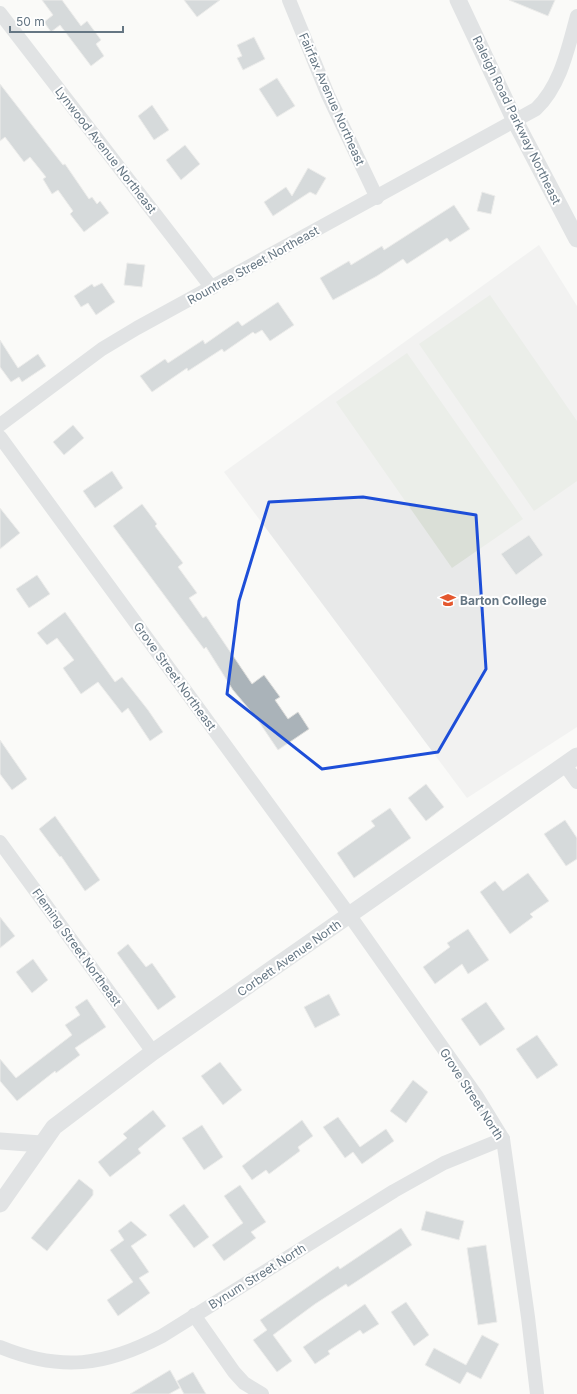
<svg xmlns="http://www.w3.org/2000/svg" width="577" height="1394" viewBox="0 0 577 1394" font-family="Inter,sans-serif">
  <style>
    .built { fill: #e8e9e9 }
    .green { fill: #dadfd7 }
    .building { fill: #aab3b9; stroke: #dcdcda }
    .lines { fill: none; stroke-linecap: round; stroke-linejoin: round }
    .minor { stroke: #c3c8cc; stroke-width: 14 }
    .tertiary { stroke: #c3c8cc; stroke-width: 17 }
    .marked { fill: none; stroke: #1d4ed8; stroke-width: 3; stroke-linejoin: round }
    .labels { text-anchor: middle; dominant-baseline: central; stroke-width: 4; stroke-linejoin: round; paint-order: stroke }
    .street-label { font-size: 12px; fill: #657683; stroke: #fff }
    .poi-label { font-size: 12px; font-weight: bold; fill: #657683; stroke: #fff; text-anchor: start }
  </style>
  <rect width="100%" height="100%" fill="#fafaf8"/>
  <polygon class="built" points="539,245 577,306 577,727 467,798 224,472"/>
  <g class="green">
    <polygon points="490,295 577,421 577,481 534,511 419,344"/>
    <polygon points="407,353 523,519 452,568 336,402"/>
  </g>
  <g class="building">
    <polygon points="42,0 62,0 81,26 87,21 101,40 96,44 104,56 91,66 60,25 51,32 44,22 53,15"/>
    <polygon points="184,0 220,0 197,17"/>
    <polygon points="509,0 555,0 548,16"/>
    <polygon points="254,37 265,59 243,70 237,58 242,56 237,45"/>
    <polygon points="277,78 295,106 277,117 259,89"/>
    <polygon points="0,84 63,165 65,164 89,199 92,197 97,204 100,201 109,213 84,232 70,214 73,211 58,190 52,194 43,179 46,177 30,157 24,162 5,137 0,141"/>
    <polygon points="152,105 169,130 154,140 138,116"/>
    <polygon points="185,145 200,164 181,180 166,160"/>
    <polygon points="308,168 326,178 316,195 310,192 273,216 264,202 286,187 292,196"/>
    <polygon points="482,192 495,196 491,214 477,211"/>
    <polygon points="454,205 470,229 450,242 447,238 407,264 403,259 377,276 333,300 320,278 349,261 351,265 382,246 384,250"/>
    <polygon points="127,263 145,265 142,287 124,285"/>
    <polygon points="102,283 115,302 96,315 88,303 81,307 74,296 92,284 94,287"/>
    <polygon points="278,302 294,325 270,341 262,330 255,334 253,332 224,352 222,349 188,371 187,368 152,392 140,376 165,359 168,363 203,340 205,344 238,321 242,326"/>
    <polygon points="0,340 18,368 38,354 46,366 22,382 19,377 11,382 0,367"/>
    <polygon points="73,425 84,438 64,455 53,442"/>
    <polygon points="112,471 123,488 95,508 83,491"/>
    <polygon points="142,504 157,524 155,526 183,563 178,567 197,593 189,598 203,618 206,616 252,684 264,675 280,697 275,700 288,719 298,712 309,729 278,750 255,716 233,690 206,647 204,649 113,526"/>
    <polygon points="0,508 20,533 0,549"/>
    <polygon points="529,535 543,555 516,575 501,554"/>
    <polygon points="37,575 50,594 29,608 16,589"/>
    <polygon points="65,612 115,682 122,677 148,710 163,732 150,741 128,708 122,713 98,682 81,694 63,668 74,660 57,638 47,645 37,633"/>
    <polygon points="0,740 27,779 12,790 0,774"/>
    <polygon points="426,784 444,807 426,821 408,798"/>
    <polygon points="390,808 411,838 354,878 337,853 375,826 371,821"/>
    <polygon points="55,816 100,880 85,891 61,856 60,857 39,829"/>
    <polygon points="565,820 577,838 577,859 566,866 544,834"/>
    <polygon points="528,873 549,901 530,914 533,917 510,934 480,892 495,881 503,891"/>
    <polygon points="0,917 15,936 0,948"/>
    <polygon points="468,929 489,960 468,974 462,964 435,984 423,967 450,947 447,943"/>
    <polygon points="128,944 146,967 152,963 176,997 158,1010 117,953"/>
    <polygon points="33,959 48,980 32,993 16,972"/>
    <polygon points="329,994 340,1015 315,1028 304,1007"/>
    <polygon points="87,999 106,1027 75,1048 80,1055 56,1073 55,1071 17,1101 0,1081 0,1059 16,1078 72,1035 65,1025 80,1015 75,1007"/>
    <polygon points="486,1002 505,1029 480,1046 461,1019"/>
    <polygon points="537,1035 558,1065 537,1079 516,1049"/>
    <polygon points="220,1062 242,1090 223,1105 201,1076"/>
    <polygon points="413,1080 428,1092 406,1123 390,1111"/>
    <polygon points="153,1110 166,1126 138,1149 141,1153 110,1177 98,1162 127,1138 123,1134"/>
    <polygon points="338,1117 360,1147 386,1129 394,1141 362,1164 353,1152 345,1158 323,1127"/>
    <polygon points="302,1120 313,1136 298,1147 300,1151 269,1174 266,1170 252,1180 242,1166"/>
    <polygon points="202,1125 223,1157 204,1170 182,1138"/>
    <polygon points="79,1179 93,1190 93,1195 47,1251 31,1238"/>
    <polygon points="240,1185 266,1222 251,1232 256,1238 224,1261 212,1245 243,1223 224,1196"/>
    <polygon points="184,1204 209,1237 194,1248 169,1215"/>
    <polygon points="426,1211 464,1221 459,1240 421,1230"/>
    <polygon points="131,1221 147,1235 131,1246 149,1272 139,1278 150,1293 118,1316 107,1300 133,1282 110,1250 124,1240 118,1231"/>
    <polygon points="401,1228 412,1245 348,1287 346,1284 315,1304 273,1335 292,1361 277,1372 253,1340 267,1330 260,1320 338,1266 340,1269"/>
    <polygon points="486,1245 497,1322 478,1325 467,1248"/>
    <polygon points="406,1302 429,1335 414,1346 391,1312"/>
    <polygon points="365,1304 379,1324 363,1334 360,1330 328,1351 330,1354 315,1364 303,1347"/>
    <polygon points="482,1335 499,1344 481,1379 467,1372 460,1384 425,1365 434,1348 466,1365"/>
    <polygon points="170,1370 180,1388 169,1394 130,1394"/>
    <polygon points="193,1372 206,1394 184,1394 177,1381"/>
  </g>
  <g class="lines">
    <g class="minor">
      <polyline points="289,0 328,95 377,198"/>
      <polyline points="0,13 212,288"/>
      <path d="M0,425L102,349L137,328L536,109C561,85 568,48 577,16"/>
      <polyline points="0,437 350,916 476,1095 503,1139 528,1317 537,1394"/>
      <polyline points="565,765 577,782"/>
      <polyline points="0,842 153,1052"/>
      <polyline points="194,1315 234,1372 244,1383 262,1394"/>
      <path d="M0,1347C61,1372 105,1366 162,1336L394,1191L444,1163L503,1139"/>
    </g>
    <g class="tertiary">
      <polyline points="458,0 515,121 577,239"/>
      <polyline points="0,1141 41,1144"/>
      <polyline points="0,1204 54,1127 153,1052 577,756"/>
    </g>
  </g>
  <path d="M0 0H577V1394H0ZM363,497L476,515L486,669L438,752L322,769L227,694L239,601L269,502Z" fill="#fafaf8" fill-opacity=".55" fill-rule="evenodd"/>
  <path class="marked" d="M363,497L476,515L486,669L438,752L322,769L227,694L239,601L269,502Z"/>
  <defs>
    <symbol id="university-bare" viewBox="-9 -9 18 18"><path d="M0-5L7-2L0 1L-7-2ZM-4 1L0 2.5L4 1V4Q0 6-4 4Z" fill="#e4572e" stroke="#fff" stroke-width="2.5" paint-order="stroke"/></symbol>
  </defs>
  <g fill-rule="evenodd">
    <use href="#university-bare" x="437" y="589" width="22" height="22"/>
  </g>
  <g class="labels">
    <g class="street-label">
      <text transform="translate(332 99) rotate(66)">Fairfax Avenue Northeast</text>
      <text transform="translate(517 120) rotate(64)">Raleigh Road Parkway Northeast</text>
      <text transform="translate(106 150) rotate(52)">Lynwood Avenue Northeast</text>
      <text transform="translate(253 265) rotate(-29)">Rountree Street Northeast</text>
      <text transform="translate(175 676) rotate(54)">Grove Street Northeast</text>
      <text transform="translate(77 947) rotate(54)">Fleming Street Northeast</text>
      <text transform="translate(289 958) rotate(-35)">Corbett Avenue North</text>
      <text transform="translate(472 1094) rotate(57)">Grove Street North</text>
      <text transform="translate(257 1276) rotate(-32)">Bynum Street North</text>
    </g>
    <g class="poi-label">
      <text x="460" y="600">Barton College</text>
    </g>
  </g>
  <path d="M10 26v6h113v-6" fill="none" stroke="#657683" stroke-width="2"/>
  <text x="16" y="26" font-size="12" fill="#657683" stroke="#ffffff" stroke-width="3" paint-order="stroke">50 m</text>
</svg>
